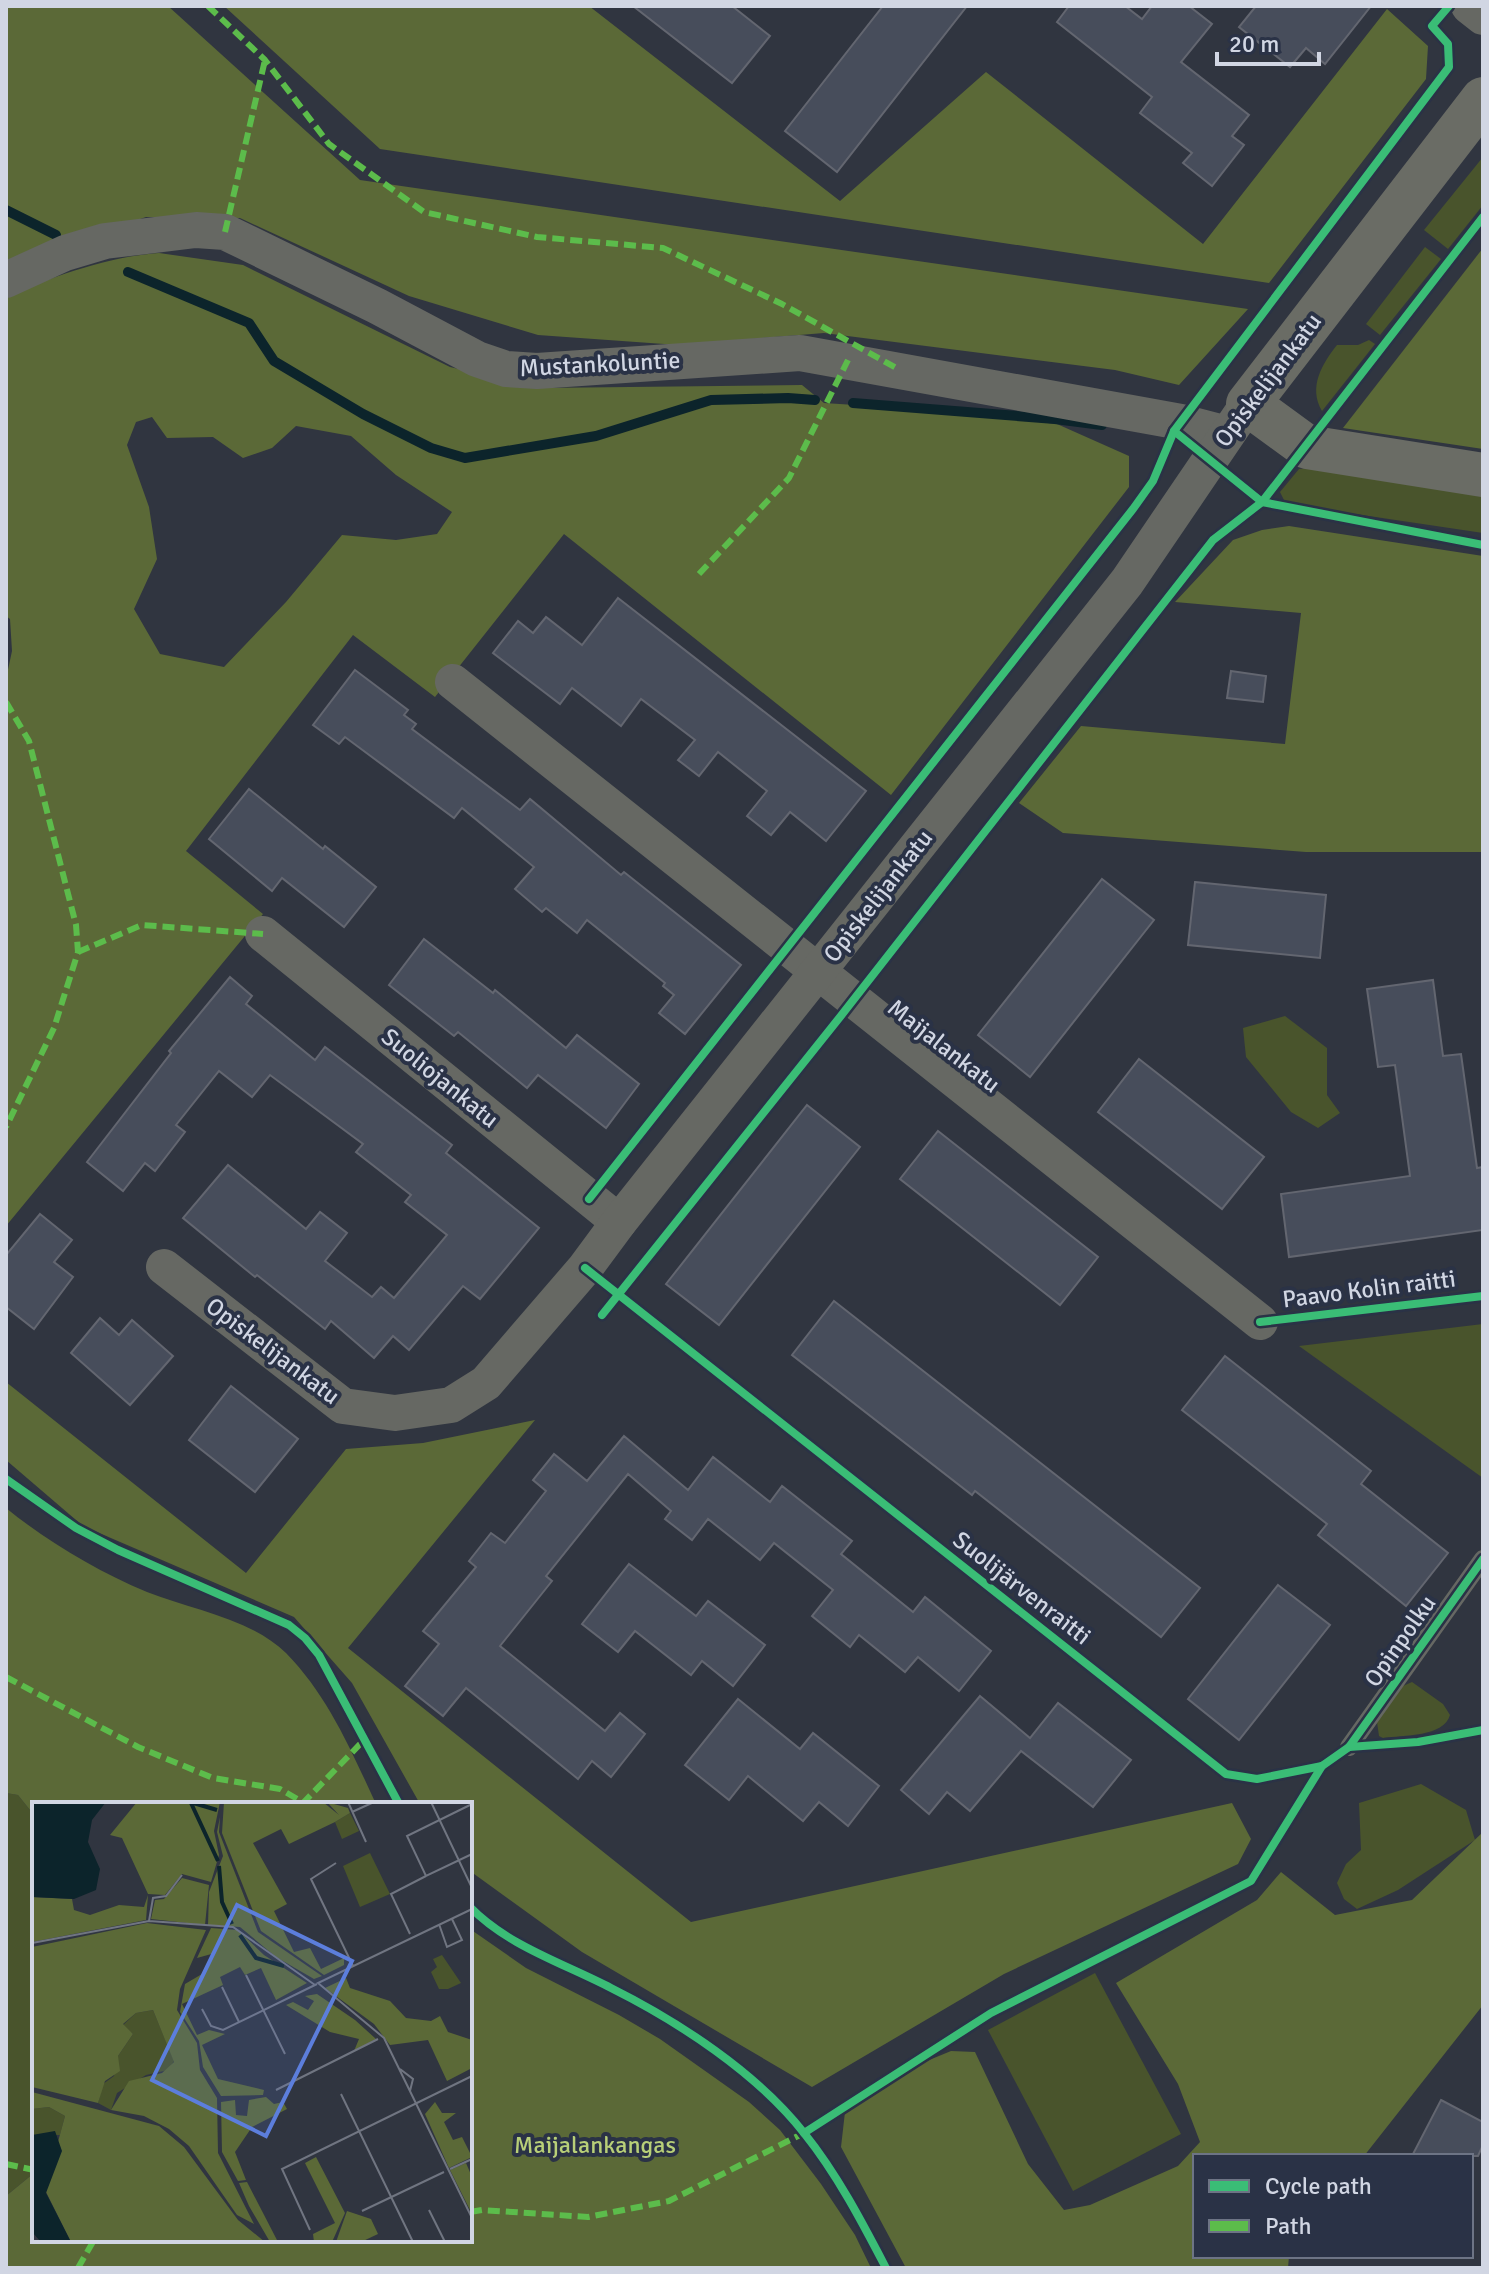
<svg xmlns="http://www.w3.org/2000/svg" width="1489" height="2274" viewBox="0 0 1489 2274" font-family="Signika,sans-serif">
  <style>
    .green { fill: #49542c }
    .forest { fill: #5b6937; fill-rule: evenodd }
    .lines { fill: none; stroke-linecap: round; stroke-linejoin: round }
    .stream { stroke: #0c242b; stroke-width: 10 }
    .building { fill: #474d5b; stroke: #636670; stroke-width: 2 }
    .service { stroke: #666863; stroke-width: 18 }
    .minor { stroke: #666863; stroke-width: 36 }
    .secondary { stroke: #6a6c65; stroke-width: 44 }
    .quiet { stroke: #5cbc4b; stroke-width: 6; stroke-dasharray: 12 6; stroke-linecap: butt }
    .cycleway-casing { stroke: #2a3246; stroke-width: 13 }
    .cycleway { stroke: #3abd76; stroke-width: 8 }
    .labels { text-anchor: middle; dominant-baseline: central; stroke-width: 8; stroke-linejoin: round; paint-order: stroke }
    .street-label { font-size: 24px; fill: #d1d6e3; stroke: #2a3246 }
    .park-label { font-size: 24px; fill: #b8cf78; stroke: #2a3246 }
    .inset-river { fill: none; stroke: #0c242b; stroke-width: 4 }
    .inset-road { fill: none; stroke: #707581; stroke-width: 2 }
    .view { fill: #5c7edc; fill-opacity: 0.15; stroke: #5c7edc; stroke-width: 4 }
    .inset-edge { fill: none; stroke: #d1d6e3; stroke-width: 4 }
  </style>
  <rect width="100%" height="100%" fill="#303540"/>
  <g class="green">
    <polygon points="1483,157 1483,205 1448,249 1424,230"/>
    <polygon points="1425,247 1441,259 1380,335 1366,324"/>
    <path d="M1369,340L1375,344L1322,411C1308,387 1322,364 1337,345H1358Z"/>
    <polygon points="1316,467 1483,494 1483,533 1295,505 1284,500 1280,492 1299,469"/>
    <polygon points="1285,1016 1327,1048 1327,1095 1340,1113 1318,1128 1291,1112 1246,1057 1243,1028"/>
    <polygon points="1483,1324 1483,1478 1299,1346"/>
    <path d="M1412,1682L1443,1704L1450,1715C1444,1737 1403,1735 1383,1738L1379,1736L1377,1722L1403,1686Z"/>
    <polygon points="1421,1784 1466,1810 1475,1840 1398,1890 1357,1909 1344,1899 1337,1883 1346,1864 1361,1850 1359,1803"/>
    <polygon points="6,1793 18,1795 34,1815 34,2173 6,2196"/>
    <polygon points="1095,1973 1181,2134 1073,2191 988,2030"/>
  </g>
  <g class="forest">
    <polygon points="6,6 168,6 360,180 1248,309 1179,385 1115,370 824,333 678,345 538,335 409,296 240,218 146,217 6,265"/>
    <polygon points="224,6 589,6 840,201 986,72 1203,244 1387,9 1428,46 1426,79 1269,283 380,149"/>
    <polygon points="1483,248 1483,449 1343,428"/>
    <path d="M159,253L243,265L450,367L540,388L802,385L824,403L932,410L1057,424L1129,456V487L891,795L564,534L435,697L353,635L186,851L263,914L6,1226V679L12,651L10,619L6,616V297C49,277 112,256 159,253ZM152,417L167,438L213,437L243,458L272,448L296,426L351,436L396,475L452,512L437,534L396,540L342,535L286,602L224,667L160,654L134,609L157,559L149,507L127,445L136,422Z"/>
    <polygon points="1289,526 1483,556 1483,852 1306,852 1063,833 1019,803 1081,726 1285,744 1301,613 1175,602 1233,540 1262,530"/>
    <polygon points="6,1382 246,1573 346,1449 423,1443 535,1420 348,1648 691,1922 1232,1803 1251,1839 1238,1864 1004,1974 812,2087 582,1952 470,1871 470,1804 420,1804 352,1683 294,1617 83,1526 6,1460"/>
    <path d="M6,1508C48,1542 97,1571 147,1592C192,1610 250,1618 286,1653C328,1696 351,1750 376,1804H34V1815L18,1795L6,1793Z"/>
    <polygon points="1483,1832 1483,2005 1364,2156 1195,2156 1195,2256 1289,2256 1288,2268 906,2268 841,2147 845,2112 922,2063 951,2051 975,2052 1028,2164 1064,2210 1090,2205 1178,2166 1200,2142 1178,2084 1116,1983 1257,1900 1281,1872 1335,1915 1412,1900"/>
    <polygon points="470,1929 526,1968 619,2015 660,2039 749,2102 780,2130 821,2184 855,2235 871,2268 6,2268 6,2196 34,2173 34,2240 470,2240"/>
  </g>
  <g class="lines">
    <g class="stream">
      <polyline points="6,210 56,235"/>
      <polyline points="128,272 249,323 274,361 363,414 431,448 465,458 596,436 711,400 788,398 815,400"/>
      <polyline points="853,403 1055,419 1102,425"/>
    </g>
  </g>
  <g class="building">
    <polygon points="633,6 732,6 770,36 732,83"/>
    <polygon points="883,6 967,6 837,172 785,131"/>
    <polygon points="1069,6 1125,6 1142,19 1152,6 1189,6 1212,24 1181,62 1249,115 1232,136 1244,145 1212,186 1183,163 1192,153 1140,113 1152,97 1057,22"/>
    <polygon points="1256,6 1371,6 1325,64 1306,48 1290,67 1239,27"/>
    <polygon points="618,598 866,791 826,841 790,812 771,835 747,816 767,791 718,752 699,776 678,760 695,740 641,699 621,726 572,688 560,704 493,653 518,621 533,633 546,617 582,645"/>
    <polygon points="355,670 408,710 404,715 416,724 412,729 520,810 530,799 621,875 624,872 741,965 685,1034 659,1013 674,995 663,986 665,983 587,920 577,933 546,908 542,912 515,889 534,867 462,808 454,818 345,737 339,744 313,725"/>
    <polygon points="1231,671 1266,676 1263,702 1227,698"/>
    <polygon points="249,789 323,849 325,846 376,887 344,927 282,878 272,891 209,839"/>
    <polygon points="1102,879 1154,920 1030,1077 978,1035"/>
    <polygon points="1195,882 1326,895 1320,958 1188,945"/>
    <polygon points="424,939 493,993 495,990 566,1048 577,1035 639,1084 606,1128 538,1075 527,1088 458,1032 454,1036 389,985"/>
    <polygon points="230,977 252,996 246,1004 315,1060 325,1047 452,1145 446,1153 539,1228 480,1299 463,1286 409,1350 393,1336 374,1358 331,1321 325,1329 257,1275 255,1277 183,1218 228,1165 306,1229 320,1212 347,1233 325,1261 372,1297 381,1287 394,1298 447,1235 405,1202 411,1195 356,1152 363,1144 270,1075 252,1097 219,1071 176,1125 185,1132 155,1171 145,1163 123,1191 87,1162 171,1053 169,1051"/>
    <polygon points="1433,980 1443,1056 1461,1054 1477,1168 1483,1167 1483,1230 1289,1257 1281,1194 1410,1176 1395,1065 1378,1067 1367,989"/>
    <polygon points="1139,1059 1264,1157 1222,1209 1098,1112"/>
    <polygon points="807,1105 860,1147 719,1325 666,1284"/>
    <polygon points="938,1131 1098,1257 1060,1305 900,1179"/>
    <polygon points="40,1214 72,1240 54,1262 73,1277 34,1329 6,1307 6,1255"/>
    <polygon points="834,1301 1200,1588 1161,1637 975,1491 972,1495 792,1355"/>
    <polygon points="100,1318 119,1335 132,1320 173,1356 130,1405 71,1353"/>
    <polygon points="1225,1356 1371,1471 1361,1484 1448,1553 1406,1606 1318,1535 1327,1524 1182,1410"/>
    <polygon points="231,1386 298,1439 255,1492 189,1440"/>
    <polygon points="624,1436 688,1490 713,1457 770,1502 782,1486 852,1541 841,1554 913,1612 925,1597 991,1651 959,1691 918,1657 905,1672 859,1635 850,1647 812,1616 833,1590 774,1543 760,1560 708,1519 692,1540 665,1519 671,1511 628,1474 546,1576 552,1581 500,1646 605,1731 620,1713 645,1734 611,1777 592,1761 578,1779 466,1688 443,1716 405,1686 439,1644 423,1631 476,1567 469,1561 491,1533 505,1543 546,1491 533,1480 554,1454 587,1481"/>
    <polygon points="629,1564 696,1616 708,1601 765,1645 733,1686 702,1661 691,1675 635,1631 618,1652 582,1624"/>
    <polygon points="1278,1585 1330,1625 1239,1740 1188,1699"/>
    <polygon points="980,1696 1030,1738 1058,1703 1131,1760 1093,1807 1021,1751 970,1811 947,1792 929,1814 901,1790"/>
    <polygon points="738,1699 800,1749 813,1733 879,1786 848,1826 819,1802 803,1821 748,1776 729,1800 685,1765"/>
    <polygon points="1441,2100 1483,2122 1483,2145 1478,2156 1412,2156"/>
  </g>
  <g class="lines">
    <polyline class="service" points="1349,1747 1483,1559"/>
    <g class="minor">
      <polyline points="1469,6 1483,17"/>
      <polyline points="6,280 65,253 105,241 196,230 225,232 377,306 477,359 506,369 537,371 800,353 1181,422 1227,434"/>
      <polyline points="453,682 1260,1322"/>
      <polyline points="263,934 619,1222"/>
      <polyline points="164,1267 343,1406 395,1413 451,1405 486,1383 585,1268 619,1222 1127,582 1248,404"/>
    </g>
    <polyline class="secondary" points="1483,99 1248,404 1307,447 1483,475"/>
    <g class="quiet">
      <polyline points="208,6 265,60 329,144 424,212 537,237 663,248 782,304 898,369"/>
      <polyline points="225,232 265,60"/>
      <polyline points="699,574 789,478 848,360"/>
      <polyline points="6,702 29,741 76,925 78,952 54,1028 6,1127"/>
      <polyline points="78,952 142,925 263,934"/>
      <polyline points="6,1677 138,1747 213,1778 280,1789 306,1804"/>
      <polyline points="302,1804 365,1739"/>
      <polyline points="6,2164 34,2170"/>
      <polyline points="470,2212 482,2210 588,2217 669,2201 804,2133"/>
      <polyline points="78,2268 94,2240"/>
    </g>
    <defs>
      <g id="cycleway">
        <polyline points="1174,431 1262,502 1483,545"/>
        <polyline points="589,1199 1133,509 1153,481 1174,431 1449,67 1448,44 1432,26 1449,6"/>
        <polyline points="585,1268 1226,1774 1257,1779 1322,1766 1349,1747 1418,1742 1483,1730"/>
        <polyline points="602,1315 840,1017 1213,540 1262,502 1483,217"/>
        <polyline points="1260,1322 1483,1296"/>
        <polyline points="6,1479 76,1528 118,1550 289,1625 305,1638 319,1655 399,1804"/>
        <polyline points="1349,1747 1483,1559"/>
        <path d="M470,1907C508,1946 563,1963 611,1988C679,2022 757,2073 804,2133C837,2174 862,2222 886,2268"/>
        <polyline points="804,2133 991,2013 1251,1881 1322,1766"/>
      </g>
    </defs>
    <use href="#cycleway" class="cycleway-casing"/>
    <use href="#cycleway" class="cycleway"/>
  </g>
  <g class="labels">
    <g class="street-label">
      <text transform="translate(600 364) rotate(-3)">Mustankoluntie</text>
      <text transform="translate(1268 380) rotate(-53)">Opiskelijankatu</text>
      <text transform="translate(878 896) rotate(-52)">Opiskelijankatu</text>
      <text transform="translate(944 1046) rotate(38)">Maijalankatu</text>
      <text transform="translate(440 1078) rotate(39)">Suoliojankatu</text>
      <text transform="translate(1369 1289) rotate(-7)">Paavo Kolin raitti</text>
      <text transform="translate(273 1351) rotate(37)">Opiskelijankatu</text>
      <text transform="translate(1022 1588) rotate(38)">Suolijärvenraitti</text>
      <text transform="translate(1400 1641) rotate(-55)">Opinpolku</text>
    </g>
    <g class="park-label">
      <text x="595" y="2145">Maijalankangas</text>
    </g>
  </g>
  <g transform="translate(32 1802)">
    <rect width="440" height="440" fill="#303540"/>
    <path d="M318,11L327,29L310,37L303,20ZM338,51L358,92L328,105L311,64ZM410,153L429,181L416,187H407L399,170L405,165L401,157ZM121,208L142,259L136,268L114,273L85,291L79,308L66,301L71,282L82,274L86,254L101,232L90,224L104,211ZM17,305L33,314L28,333H0V307Z" fill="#49542c"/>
    <path d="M105,0H188L182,29L187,53L179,80L150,72L133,93L116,92L90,36L78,33ZM192,0H291L307,13L295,0L316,6L318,11L303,20L257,42L249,27L221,41L255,102L242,109L262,150L278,146L289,167L312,156V163L292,173L229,129L190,31ZM188,15L187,30L226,130L290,174L282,177L244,155L208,125L176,123L177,90L191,54L185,30ZM150,76L177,83L173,123L119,117L123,98L132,97ZM116,93L114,118L0,140V95L40,97L42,108L58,113L87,103L112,105ZM115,121L174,128L148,187L145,208L165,241L168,268L185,296L186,351L222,422L205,413L157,344L137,327L112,314L79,308L97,279L130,271L142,260L121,208L104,211L91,222L101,232L86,254L88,269L73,279L66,301L0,285V145ZM179,126L206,128L232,153L275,181L244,198L229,166L213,173L208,165L188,175L191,183L150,202L165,233L177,228L193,232L170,243L186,277L232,288L231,293L189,294L171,265L167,239L148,210L153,182L170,172L183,151L165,156ZM314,176L318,186L358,199L374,216L399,219L408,214L416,230L440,238V266L415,279L396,238L358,243L342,222L293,186ZM285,192L323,218L344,237L322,249L327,237L298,230L254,203L261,200L276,208L282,199L273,194ZM0,290L127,324L152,345L206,418L233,440H39L13,388L33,314L17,305L0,307ZM234,295L242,302L251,300L255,307L220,325L203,350L214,378L206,379L190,350L189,300L203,298L204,313L215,314L217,298ZM403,300L410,311H424L412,320L421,338L430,335L440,355L417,366L393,312ZM284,355L313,411L300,440H282L281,432L303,421L273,361ZM434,361L440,375V412L418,368ZM215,380L246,440H238L217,404L207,381ZM315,409L339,417L346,432L329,440H304Z" fill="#5b6937"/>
    <path d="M0,0H74L60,18L56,40L68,67L64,88L42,97L0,95ZM23,329L30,349L14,391L39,440H9L0,430V333Z" fill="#0c242b"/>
    <path class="inset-river" d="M158,0L185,8M159,1L186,59M187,64L190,100L200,122M208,133L224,156L252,164"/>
    <path class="inset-road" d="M316,0L334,40M399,0L440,86M440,2L375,34L394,74L440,52M320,10L342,0M304,61L279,77L321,164M440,107L286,181L352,236L440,416M117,119L121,96L134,94L150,73M407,122L415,145L430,138L420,117M378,132L359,92L394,74M0,141L117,119L201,125L283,183M214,173L253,252M190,185L207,220M170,207L179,224L191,228L285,182M368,267L381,277L378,289M244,288L346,237M309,292L381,440M418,367L440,357M397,408L413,440M330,409L412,370M278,428L250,367L440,274"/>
    <path class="view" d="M205,103L320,159L234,334L120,278Z"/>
    <rect width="440" height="440" class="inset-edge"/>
  </g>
  <rect width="1489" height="2274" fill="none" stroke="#d1d6e3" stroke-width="16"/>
  <rect x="1193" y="2154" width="280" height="104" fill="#2a3246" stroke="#6d7485" stroke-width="2"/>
  <rect x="1209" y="2180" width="40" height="12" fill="#3abd76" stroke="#6d7485" stroke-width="2"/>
  <text x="1265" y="2194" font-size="24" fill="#d1d6e3">Cycle path</text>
  <rect x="1209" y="2220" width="40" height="12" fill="#5cbc4b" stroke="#6d7485" stroke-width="2"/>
  <text x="1265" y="2234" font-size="24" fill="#d1d6e3">Path</text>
  <path d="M1217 52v12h102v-12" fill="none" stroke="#d1d6e3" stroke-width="4"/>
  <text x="1229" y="52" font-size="24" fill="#d1d6e3" stroke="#2a3246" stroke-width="6" paint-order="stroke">20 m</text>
</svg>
